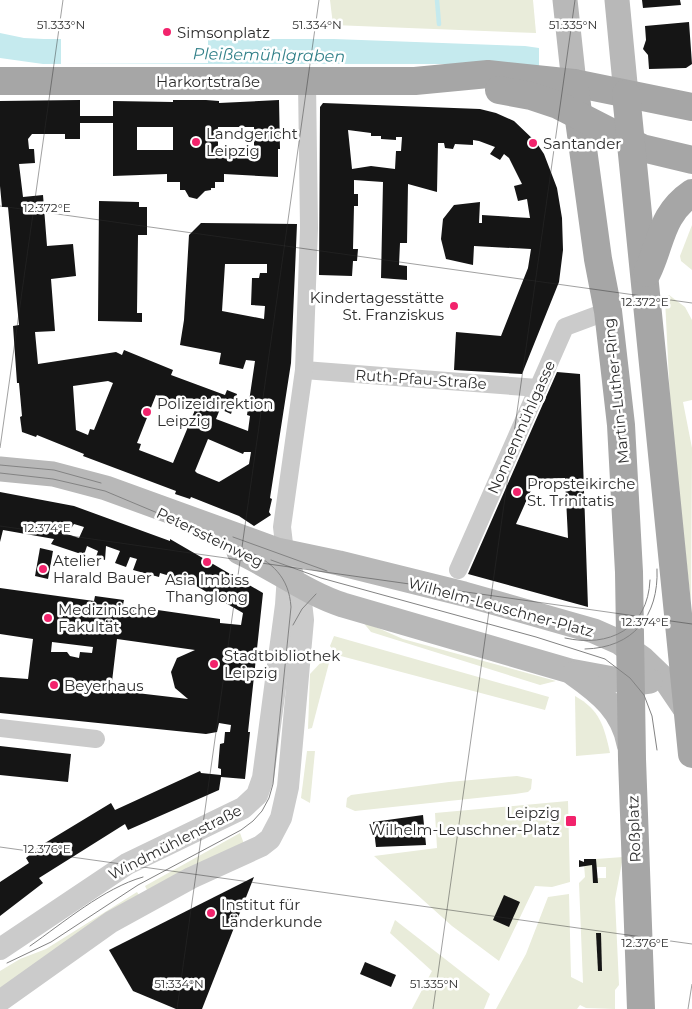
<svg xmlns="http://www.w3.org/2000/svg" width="692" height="1009" viewBox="0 0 692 1009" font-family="Montserrat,sans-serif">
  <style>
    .green { fill: #e9ecda }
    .water { fill: #c5eaee }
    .pier { fill: #fff }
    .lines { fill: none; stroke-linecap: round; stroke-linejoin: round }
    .stream { stroke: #c5eaee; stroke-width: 4.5 }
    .building { fill: #151515; fill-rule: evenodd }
    .minor { stroke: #cbcbcb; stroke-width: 18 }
    .tertiary { stroke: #cbcbcb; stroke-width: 22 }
    .secondary { stroke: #b8b8b8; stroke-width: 25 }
    .primary { stroke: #a6a6a6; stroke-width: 28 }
    .tram { stroke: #838383; stroke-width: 1 }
    .ticks { fill: none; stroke: #2e2e2e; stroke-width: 1; stroke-opacity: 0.45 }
    .poi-dot { fill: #f2236c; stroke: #fff; stroke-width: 2 }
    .labels { text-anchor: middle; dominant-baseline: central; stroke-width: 5; stroke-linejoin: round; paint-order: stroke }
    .poi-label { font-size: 15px; fill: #2e2e2e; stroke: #fff; text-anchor: start }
    .street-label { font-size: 15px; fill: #2e2e2e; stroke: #fff }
    .water-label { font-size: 16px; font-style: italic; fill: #328089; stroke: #fff }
    .ticks-label { font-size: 12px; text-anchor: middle; fill: #2e2e2e; stroke: #fff; stroke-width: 5; stroke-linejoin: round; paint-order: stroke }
  </style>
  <rect width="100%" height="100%" fill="#fff"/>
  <g class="green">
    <polygon points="330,0 533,0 536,33 333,25"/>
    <polygon points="692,225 692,270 681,261 680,256"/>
    <polygon points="669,295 685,307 692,320 692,400 683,402 692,448 691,603 671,420 665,299"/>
    <polygon points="362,621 403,639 556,681 540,685 371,632"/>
    <polygon points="334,636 549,697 545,710 337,655 330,646"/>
    <polygon points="325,658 329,663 312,728 308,729 310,674"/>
    <path d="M575,696C600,710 604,726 610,753L576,756Z"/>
    <polygon points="307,751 315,751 310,803 301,798"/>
    <polygon points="517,776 532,779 531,789 528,792 515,794 355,811 346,807 347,798 351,795 449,782"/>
    <polygon points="568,801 570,882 552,887 535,886 499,961 452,926 374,856 437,848 435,813"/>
    <polygon points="240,833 244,844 147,890 145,886"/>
    <polygon points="623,857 615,899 619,985 615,990 615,1009 586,1008 580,1005 577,1009 496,1009 526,954 548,897 569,894 571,977 583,983 579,883 585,877 584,864 592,865 593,883 597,883 597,878 606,878 606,867 596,867 596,859"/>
    <polygon points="137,892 139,895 0,989 0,971 20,959 46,949"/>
    <polygon points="395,920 490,994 484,1009 412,1009 432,971 390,933"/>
  </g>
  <polygon class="water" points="0,33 24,38 44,39 334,39 525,46 539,48 539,69 465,64 43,64 0,58"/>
  <polygon class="pier" points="61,39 208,39 208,63 61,64"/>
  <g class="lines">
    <polyline class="stream" points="437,0 439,24"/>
  </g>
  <g class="building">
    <polygon points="642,0 680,0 681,5 643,8"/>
    <polygon points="689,22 692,64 686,68 649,69 648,55 643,49 646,40 645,26"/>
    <path d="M80,100V116H113V101L173,102V100H206L219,101V103L279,100L280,149H278V177L224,174V182H215V188H211V190L205,191L197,199L189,197L185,190H180V182H167V174L113,176V123H80V139H65V134H32L28,139L29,149H34L35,163L19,164L23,197L43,195L47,246L73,244L76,276L51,279L55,331L35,332L38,364L116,352L122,355L124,350L173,370L171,375L225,395L227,390L237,394L231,414L220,409L216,419L248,431L250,416L247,415L255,361L246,360L243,369L219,364L221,353L180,345L184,320L189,235L201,223L297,224L291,363L270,498L272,499L269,512L271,515L254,526L239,516L191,497L190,499L175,494L176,491L83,456L84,454L37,435L36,437L22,432L20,417L22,416L19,383H17L13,326L19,325L8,207H2L0,186V101ZM137,127H173V150H137ZM218,127H254V150H218ZM225,264H267V273H260L259,278H252L251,305L265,306L264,319L222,311ZM108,381L113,383L94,430L90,429L88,435L76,430L73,386ZM156,395L195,410L173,463L139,450L141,444L137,443ZM208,439L243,454L244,452H251L249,464L219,482L197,473L195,471Z"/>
    <path d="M323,103L480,109L496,113L514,121L536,142L544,154L557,188L562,218L563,250L559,282L522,374L454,370L456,332L501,336L528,268L531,249L474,246L473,265L446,259L441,239L443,219L454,205L480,202L479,223H482V215L530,218L527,199L518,201L514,186L522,184L509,158L504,154L500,160L490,154L495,147L479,141L473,140V145L455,144L453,149L445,148L444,143H438L437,192L408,184L407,243H400L399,265L407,266V280L381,278L383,182L354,180V194H358V206H354L353,249H358L357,261H353L352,276L319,275L320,107ZM348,130L371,133V136H381V139L396,140V137H402L401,151H396L395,169L371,166L352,169Z"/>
    <polygon points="99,201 139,202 139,207 147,207 147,235 138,235 137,313 142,313 142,322 98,321"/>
    <path d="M557,372L580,374L588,607L468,574ZM565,478L568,538L516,524L536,479Z"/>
    <path d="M0,492L74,506L170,541V539L263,593L248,732H250L245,779L221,777L219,790L128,830L125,824L39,878L43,883L0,916V882L29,863L26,858L40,846L111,803L115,810L200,771L201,773L221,775V769L218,768L220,744L224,743L225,732H230L231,725L219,723L217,732L206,734L0,713V677L28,679L33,639L0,634V588L94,601L95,596L124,600L123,605L220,619V623L241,625L243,613L186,580L183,585L172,579L173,577L160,573L159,577L133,570L137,559L130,557L126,567L115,563L120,551L106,546L105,560L96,557L98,551L87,546L84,555L51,544L54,539L3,530L0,542ZM74,524L84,527L79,538L67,534ZM117,639L195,650L177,658L171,672L175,688L188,699L111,690ZM52,642L93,647L92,653L80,652L79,658L70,656L67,652H51Z"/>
    <polygon points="40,548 53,551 48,579 35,576"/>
    <polygon points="0,746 71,754 68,782 0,775"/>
    <polygon points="423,815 426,845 376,847 373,822"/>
    <polygon points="584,859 596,859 598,883 593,883 592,865 579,867 579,860 584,862"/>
    <polygon points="254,877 202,1009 176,1009 133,991 109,950"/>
    <polygon points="504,895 520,902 509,927 493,920"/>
    <polygon points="596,933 601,933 602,971 598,971"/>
    <polygon points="365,962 396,975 391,987 360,974"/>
  </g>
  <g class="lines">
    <g class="minor">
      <polyline points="304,370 538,388"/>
      <polyline points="285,552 282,527 304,370 309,228 307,82"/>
      <polyline points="458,570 565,327 608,311"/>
      <polyline points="0,728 96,739"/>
    </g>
    <g class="tertiary">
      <polyline points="0,949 127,864 243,808 257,795 263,778 286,605 288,575"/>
      <polyline points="0,1001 111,922 191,878 261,846 270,839 281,818 288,787 303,620 301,602 292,572"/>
    </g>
    <g class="secondary">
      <polyline points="565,0 574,83"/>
      <polyline points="617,0 626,94"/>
      <polyline points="0,469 53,474 106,488 277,550 339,563 464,594 594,631 619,642 643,659 667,682 688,713"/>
      <path d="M239,552C274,568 306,593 343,605L570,671L635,683L650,681"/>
      <path d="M574,674C601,693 623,711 629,744"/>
    </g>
    <g class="primary">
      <polyline points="0,81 415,81 488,74 574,83 692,107"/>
      <polyline points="574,83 598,259 608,311 621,425 629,572 632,759 641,1009"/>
      <polyline points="499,90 531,96 558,105 642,148 692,160"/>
      <polyline points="626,94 692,754"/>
      <path d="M647,273C662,242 660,215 692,193"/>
    </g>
    <g class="tram">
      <polyline points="0,465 54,470 101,483"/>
      <path d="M0,473L53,479L105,491L246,550C272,562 289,577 291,607L273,784L269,798L262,811L253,821L241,830L138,885L51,942L7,963"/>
      <polyline points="233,537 327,571"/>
      <polyline points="271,560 321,578 536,637 605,659 630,678 644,695 652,716 657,750"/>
      <polyline points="293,625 302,609 316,594"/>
      <path d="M565,638C609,648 648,629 650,580"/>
      <path d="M585,649C633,648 659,616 657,569"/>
      <path d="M30,946C63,923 104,888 143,877"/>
    </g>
  </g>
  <path class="ticks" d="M0,206L692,303M0,448L63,0M0,526L692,624M0,847L692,944M177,1009L319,0M433,1009L575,0M688,1009L692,984"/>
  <g class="poi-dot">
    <circle cx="167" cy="32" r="5"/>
    <circle cx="196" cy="142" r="5"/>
    <circle cx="533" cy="143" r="5"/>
    <circle cx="454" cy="306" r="5"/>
    <circle cx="147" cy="412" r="5"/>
    <circle cx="517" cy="492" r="5"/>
    <circle cx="207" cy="562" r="5"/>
    <circle cx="43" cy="569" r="5"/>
    <circle cx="48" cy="618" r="5"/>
    <circle cx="214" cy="664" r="5"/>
    <circle cx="54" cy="685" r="5"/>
    <rect x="565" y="815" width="12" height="12" rx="2.5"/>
    <circle cx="211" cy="913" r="5"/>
  </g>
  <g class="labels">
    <g class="poi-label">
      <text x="177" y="32">Simsonplatz</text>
      <text x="206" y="133">Landgericht<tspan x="206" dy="17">Leipzig</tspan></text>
      <text x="543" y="143">Santander</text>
      <text x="444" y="297" text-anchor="end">Kindertagesstätte<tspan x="444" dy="17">St. Franziskus</tspan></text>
      <text x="157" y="403">Polizeidirektion<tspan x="157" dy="17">Leipzig</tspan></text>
      <text x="527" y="483">Propsteikirche<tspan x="527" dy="17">St. Trinitatis</tspan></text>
      <text x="53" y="560">Atelier<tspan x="53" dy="17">Harald Bauer</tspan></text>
      <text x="207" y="579" text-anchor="middle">Asia Imbiss<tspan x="207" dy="17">Thanglong</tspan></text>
      <text x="58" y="609">Medizinische<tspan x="58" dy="17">Fakultät</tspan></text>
      <text x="224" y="655">Stadtbibliothek<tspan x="224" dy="17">Leipzig</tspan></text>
      <text x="64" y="685">Beyerhaus</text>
      <text x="560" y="812" text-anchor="end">Leipzig<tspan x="560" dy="17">Wilhelm-Leuschner-Platz</tspan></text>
      <text x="221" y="904">Institut für<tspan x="221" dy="17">Länderkunde</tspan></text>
    </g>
    <g class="street-label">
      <text x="208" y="81">Harkortstraße</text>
      <text transform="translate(421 379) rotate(4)">Ruth-Pfau-Straße</text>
      <text transform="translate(616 391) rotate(-96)">Martin-Luther-Ring</text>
      <text transform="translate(521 427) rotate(-66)">Nonnenmühlgasse</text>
      <text transform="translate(210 537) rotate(26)">Peterssteinweg</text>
      <text transform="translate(501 607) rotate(15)">Wilhelm-Leuschner-Platz</text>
      <text transform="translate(634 829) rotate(-92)">Roßplatz</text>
      <text transform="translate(175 842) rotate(-27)">Windmühlenstraße</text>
    </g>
    <g class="water-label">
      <text transform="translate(269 55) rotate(1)">Pleißemühlgraben</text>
    </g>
  </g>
  <g class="ticks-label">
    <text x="61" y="29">51.333°N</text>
    <text x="317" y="29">51.334°N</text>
    <text x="573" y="29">51.335°N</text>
    <text x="47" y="212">12.372°E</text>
    <text x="645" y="306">12.372°E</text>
    <text x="47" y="532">12.374°E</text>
    <text x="645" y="626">12.374°E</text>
    <text x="47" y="853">12.376°E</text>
    <text x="645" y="947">12.376°E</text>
    <text x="179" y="988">51.334°N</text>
    <text x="434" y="988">51.335°N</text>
  </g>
</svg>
